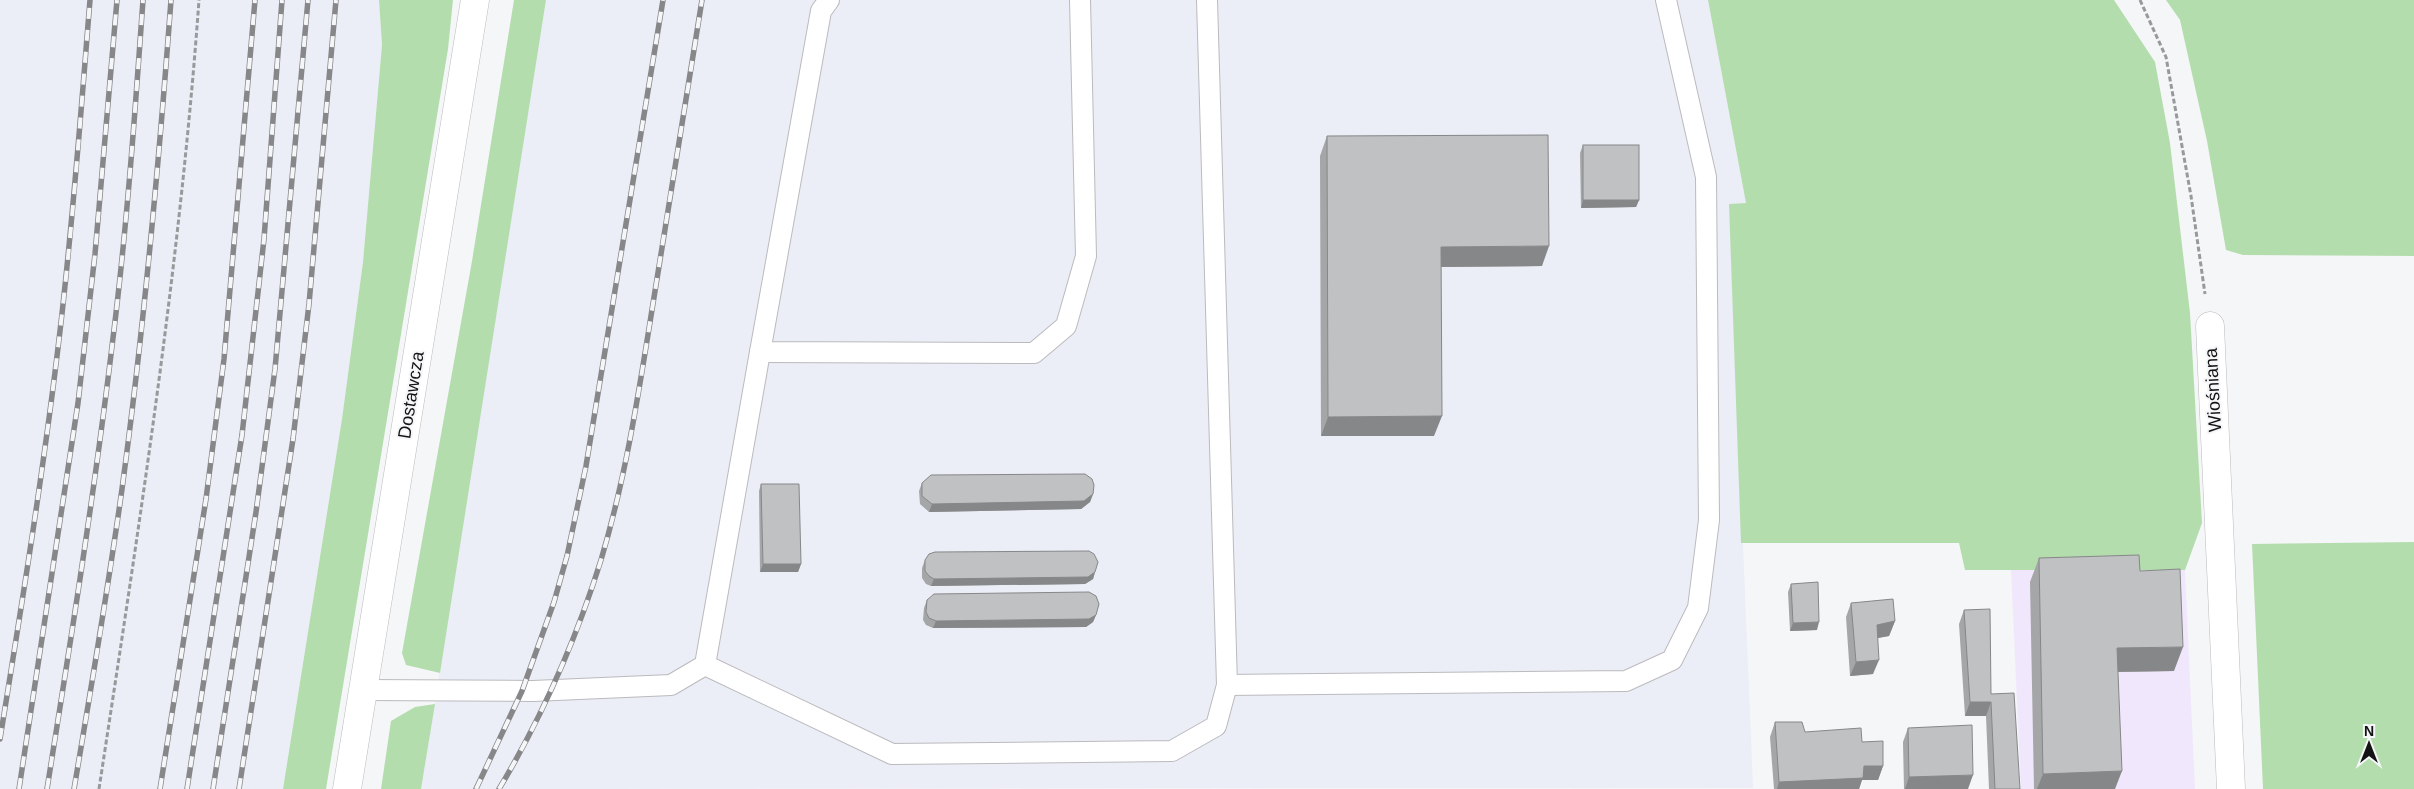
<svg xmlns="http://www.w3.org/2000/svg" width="2414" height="789" viewBox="0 0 2414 789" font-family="Arial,sans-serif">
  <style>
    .commercial { fill: #f1e7fc }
    .built { fill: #ebedf7 }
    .green { fill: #b4ddad }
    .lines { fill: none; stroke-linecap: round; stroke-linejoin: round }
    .service-casing { stroke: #bbbbbe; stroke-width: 22 }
    .minor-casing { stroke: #bbbbbe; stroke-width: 29 }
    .path { stroke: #98999a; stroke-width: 3; stroke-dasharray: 5 2.5; stroke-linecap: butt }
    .service { stroke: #fff; stroke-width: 20 }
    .minor { stroke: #fff; stroke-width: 28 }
    .rail-casing { stroke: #878789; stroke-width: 5.5 }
    .rail { stroke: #f5f6f8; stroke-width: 4; stroke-dasharray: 11; stroke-linecap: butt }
    .wall { fill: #a5a6a8 }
    .shaded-wall { fill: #868788 }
    .building { fill: #c0c1c3; stroke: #868788 }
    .labels { text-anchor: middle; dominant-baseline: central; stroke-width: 4; stroke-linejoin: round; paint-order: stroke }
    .street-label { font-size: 18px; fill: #131314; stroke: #f5f6f8 }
  </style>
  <rect width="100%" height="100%" fill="#f5f6f8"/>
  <polygon class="commercial" points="2011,570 2185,570 2195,789 2021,789"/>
  <g class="built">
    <polygon points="0,0 379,0 382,45 363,262 342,419 283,789 0,789"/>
    <polygon points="546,0 1708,0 1746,203 1729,205 1753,788 421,789"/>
  </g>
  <g class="green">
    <polygon points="379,0 453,0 448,49 326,789 283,789 342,419 363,262 382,45"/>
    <polygon points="514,0 546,0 440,673 406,665 402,653 472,261"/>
    <polygon points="1708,0 2114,0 2155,62 2170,143 2190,313 2202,523 2185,570 1965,570 1959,543 1741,543 1729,204 1746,203"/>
    <polygon points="2166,0 2414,0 2414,256 2243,255 2226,250 2207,141 2180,20"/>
    <polygon points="2414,542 2414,789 2263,789 2252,544"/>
    <polygon points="435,704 421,789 381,789 391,721 415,707"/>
  </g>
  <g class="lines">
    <defs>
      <g id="service">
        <polyline points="829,0 821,11 760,352 1034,353 1066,326 1086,256 1080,0"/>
        <polyline points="705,665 760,352"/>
        <polyline points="1227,685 1626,681 1672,660 1698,608 1709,520 1706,177 1666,0"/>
        <polyline points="363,690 533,691 671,685 705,665 892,754 1172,751 1216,726 1227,685 1207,0"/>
      </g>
      <g id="minor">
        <polyline points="2210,326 2231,789"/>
        <polyline points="347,789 475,0"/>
      </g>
    </defs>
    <use href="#service" class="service-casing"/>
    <use href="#minor" class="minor-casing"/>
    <g class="path">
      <polyline points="2140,0 2166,57 2191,196 2205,294"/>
      <path d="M99,789C139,527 180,265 199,0"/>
    </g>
    <use href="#service" class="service"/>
    <use href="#minor" class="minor"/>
    <defs>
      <g id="rail">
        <path d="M0,739C22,603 44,468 60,331C73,221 81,111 90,0"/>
        <polyline points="19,789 78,403 95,254 117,0"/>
        <path d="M47,789C71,639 95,489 113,338C127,226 135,113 143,0"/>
        <path d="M74,789C91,689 108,589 122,489C144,327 159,163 171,0"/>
        <polyline points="160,789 206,499 224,359 255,0"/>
        <polyline points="187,789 242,435 264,239 282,0"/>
        <polyline points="213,789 256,512 275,369 308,0"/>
        <polyline points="239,789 293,439 309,304 336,0"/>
        <polyline points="476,789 522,691 554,602 567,556 586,466 663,0"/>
        <path d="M499,789C542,717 576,640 601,560C628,470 641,377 656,285C671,190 687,95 702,0"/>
      </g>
    </defs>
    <use href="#rail" class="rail-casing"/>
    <use href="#rail" class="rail"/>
  </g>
  <g class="wall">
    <polygon points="1327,136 1542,266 1441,267 1434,436 1321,436 1320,156"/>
    <polygon points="1583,145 1639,200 1636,207 1581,208 1580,153"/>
    <polygon points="922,483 1093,494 1090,502 1081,509 929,512 920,504 919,491"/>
    <polygon points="761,484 801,564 798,572 760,572 759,491"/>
    <polygon points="2039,558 2174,671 2118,672 2115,789 2034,789 2030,582"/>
    <polygon points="925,560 1095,572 1093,579 1085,584 931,586 926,584 922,578 922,568"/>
    <polygon points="1791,584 1817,630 1790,631 1788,592"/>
    <polygon points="927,600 1096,615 1093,622 1086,627 933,628 926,625 923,620 924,608"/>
    <polygon points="1851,603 1895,621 1889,636 1878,638 1873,674 1850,676 1846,617"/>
    <polygon points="1964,610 1991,694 2020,789 1989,789 1986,716 1965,716 1959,624"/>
    <polygon points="1775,722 1805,732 1862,742 1883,766 1878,780 1862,780 1859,789 1774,789 1770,737"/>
    <polygon points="1908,728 1968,789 1904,789 1903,742"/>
  </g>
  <g class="shaded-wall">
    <polygon points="1583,200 1639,200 1636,207 1581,208"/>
    <polygon points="1549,246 1542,266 1434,267 1441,247"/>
    <polygon points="1442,416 1434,436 1321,436 1328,417"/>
    <polygon points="1093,494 1090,502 1081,509 929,512 932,504"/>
    <polygon points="763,564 801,564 798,572 760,572"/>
    <polygon points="1095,572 1093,579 1085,584 931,586 934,579"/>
    <polygon points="1096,615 1093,622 1086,627 933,628 936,621"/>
    <polygon points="1895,621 1889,636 1872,639 1877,625"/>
    <polygon points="1819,622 1817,630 1790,631 1793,623"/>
    <polygon points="2183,647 2174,671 2108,672 2117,648"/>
    <polygon points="1879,660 1873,674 1850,676 1856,662"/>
    <polygon points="1970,702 1991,702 1986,716 1965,716"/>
    <polygon points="1864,766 1883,766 1878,780 1862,780 1859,789 1777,789 1779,782"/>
    <polygon points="2122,771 2115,789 2037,789 2043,774"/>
    <polygon points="1973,775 1968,789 1905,789 1909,777"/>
  </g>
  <g class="building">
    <polygon points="1548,135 1549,246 1441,247 1442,416 1328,417 1327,136"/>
    <rect x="1583" y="145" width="56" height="55"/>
    <polygon points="1085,474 1092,479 1094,485 1093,494 1084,501 932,504 922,496 922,483 931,475"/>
    <polygon points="761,484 799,484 801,564 763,564"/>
    <polygon points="1089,551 1094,554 1098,562 1095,572 1088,577 934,579 929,576 925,571 925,560 929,554 935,552"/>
    <polygon points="2139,555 2140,571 2180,569 2183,647 2117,648 2122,771 2043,774 2039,558"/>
    <polygon points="1818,582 1819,622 1793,623 1791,584"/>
    <polygon points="1089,592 1096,596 1099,604 1096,615 1089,619 936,621 929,618 926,612 927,600 934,594"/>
    <polygon points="1893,599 1895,621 1877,625 1879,660 1856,662 1851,603"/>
    <polygon points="1990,609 1991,694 2014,693 2020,789 1995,789 1991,702 1970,702 1964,610"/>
    <polygon points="1775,722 1802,722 1805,732 1861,728 1862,742 1883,741 1883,766 1864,766 1863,778 1779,782"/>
    <polygon points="1972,725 1973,775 1909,777 1908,728"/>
  </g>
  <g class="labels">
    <g class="street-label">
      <text transform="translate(2213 390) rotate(-93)">Wiośniana</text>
      <text transform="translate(411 395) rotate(-81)">Dostawcza</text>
    </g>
  </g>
  <g transform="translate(2369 744)" stroke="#f5f6f8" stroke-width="4" paint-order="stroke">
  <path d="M0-4L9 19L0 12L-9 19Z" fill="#131314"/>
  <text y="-8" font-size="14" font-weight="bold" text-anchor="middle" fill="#131314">N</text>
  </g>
</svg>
